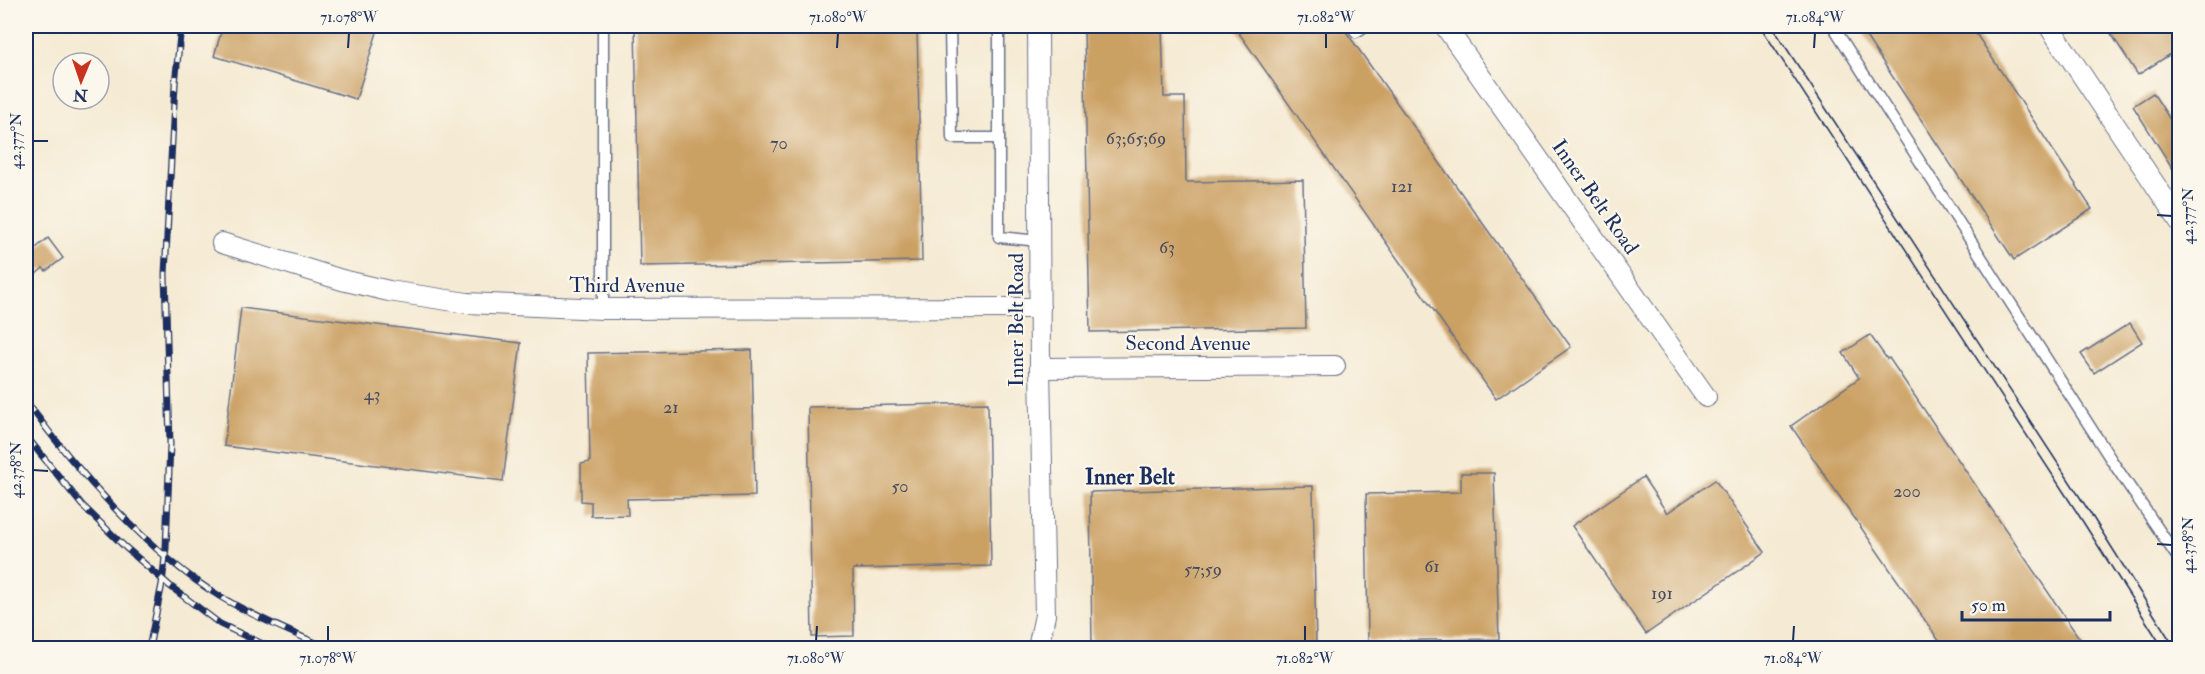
<svg xmlns="http://www.w3.org/2000/svg" width="2205" height="674" viewBox="0 0 2205 674" font-family="'IM FELL Double Pica',serif">
  <style>
    .building { fill: #cba064 }
    .lines { fill: none; stroke-linecap: round; stroke-linejoin: round }
    .lane-casing { stroke: #677087; stroke-width: 13 }
    .street-casing { stroke: #677087; stroke-width: 22 }
    .lane { stroke: #fff; stroke-width: 10 }
    .street { stroke: #fff; stroke-width: 20 }
    .tram { stroke: #1b2f5e; stroke-width: 1.5 }
    .rail-casing { stroke: #1b2f5e; stroke-width: 7 }
    .rail { stroke: #fbf7ec; stroke-width: 4.5; stroke-dasharray: 14; stroke-linecap: butt }
    .ticks { fill: none; stroke: #1b2f5e; stroke-width: 2 }
    .labels { text-anchor: middle; dominant-baseline: central; stroke-width: 4.5; stroke-linejoin: round; paint-order: stroke }
    .number-label { font-size: 18px; fill: #474b60 }
    .street-label { font-size: 21px; fill: #1b2f5e; stroke: #fbf7ec }
    .neighbourhood-label { font-size: 22px; font-weight: bold; fill: #1b2f5e; stroke: #fbf7ec }
    .neatline { fill: none; stroke: #1b2f5e; stroke-width: 2 }
    .ticks-label { font-size: 15px; text-anchor: middle; fill: #1b2f5e }
  </style>
  <rect width="100%" height="100%" fill="#fbf7ec"/>
  <filter id="ink" filterUnits="userSpaceOnUse"><feTurbulence type="fractalNoise" baseFrequency=".0167" numOctaves="2"/><feDisplacementMap in="SourceGraphic" scale="12" xChannelSelector="R" yChannelSelector="G"/><feConvolveMatrix kernelMatrix="1 2 1 2 8 2 1 2 1" color-interpolation-filters="sRGB"/></filter>
  <filter id="wash" filterUnits="userSpaceOnUse"><feTurbulence type="fractalNoise" baseFrequency=".008" numOctaves="4" result="noise"/><feDisplacementMap in="SourceGraphic" scale="24" xChannelSelector="R" yChannelSelector="G"/><feGaussianBlur stdDeviation="1.35" result="paint"/><feColorMatrix in="noise" values="0 0 0 0 0 0 0 0 0 0 0 0 0 0 0 0 0 1.4 0 .05"/><feComposite in="paint" operator="in"/></filter>
  <g filter="url(#wash)">
    <rect width="100%" height="100%" fill="#f5ead3"/>
    <g id="blocks">
      <g class="building">
        <polygon points="223,26 379,26 356,99 214,56"/>
        <polygon points="635,26 917,26 922,261 640,266"/>
        <polygon points="1084,26 1162,26 1164,97 1185,97 1186,182 1303,180 1306,328 1090,332"/>
        <polygon points="1234,26 1342,26 1571,347 1496,399"/>
        <polygon points="1859,26 1971,26 2092,209 2014,260"/>
        <polygon points="2106,26 2180,26 2180,48 2138,75"/>
        <polygon points="2153,93 2180,135 2180,180 2133,106"/>
        <polygon points="48,238 63,258 46,271 43,268 35,275 26,264 26,256"/>
        <polygon points="241,308 521,343 503,481 224,446"/>
        <polygon points="2130,323 2142,342 2094,373 2081,354"/>
        <polygon points="1870,335 1887,359 1889,358 2086,648 1944,648 1791,426 1859,378 1843,353"/>
        <polygon points="752,350 755,496 627,499 628,515 591,516 591,502 581,501 581,464 590,462 588,353"/>
        <polygon points="988,403 991,566 853,569 854,636 812,637 808,407"/>
        <polygon points="1461,473 1494,473 1499,639 1368,641 1366,494 1461,492"/>
        <polygon points="1643,477 1667,513 1715,480 1765,552 1646,634 1572,526"/>
        <polygon points="1313,486 1316,647 1092,648 1090,492"/>
      </g>
    </g>
  </g>
  <g filter="url(#ink)">
    <use href="#blocks" fill-opacity="0" stroke="#677087" stroke-width="1.5"/>
    <g class="lines">
      <defs>
        <g id="lane">
          <polyline points="603,26 603,309"/>
          <polyline points="950,26 952,138 999,138"/>
          <polyline points="999,26 999,237 1039,241"/>
          <polyline points="1352,26 1356,32 1366,26"/>
          <polyline points="1833,26 2112,461 2180,561"/>
        </g>
        <g id="street">
          <polyline points="1038,26 1040,368 1045,615 1038,648"/>
          <polyline points="1445,26 1706,397"/>
          <polyline points="2049,26 2180,222"/>
          <polyline points="222,243 342,280 389,291 467,303 603,309 1040,308"/>
          <polyline points="1040,368 1335,366"/>
        </g>
      </defs>
      <use href="#lane" class="lane-casing"/>
      <use href="#street" class="street-casing"/>
      <use href="#lane" class="lane"/>
      <use href="#street" class="street"/>
      <g class="tram">
        <polyline points="1760,26 2078,514 2163,648"/>
        <polyline points="1772,26 2087,508 2175,648"/>
      </g>
      <defs>
        <g id="rail">
          <path d="M26,401C75,469 149,554 221,597C255,617 292,633 328,648"/>
          <polyline points="26,436 82,505 125,547 170,586 220,624 271,648"/>
          <polyline points="149,648 162,584 166,548 170,444 165,274 175,84 181,26"/>
        </g>
      </defs>
      <use href="#rail" class="rail-casing"/>
      <use href="#rail" class="rail"/>
    </g>
  </g>
  <path class="ticks" d="M348,48L349,33M837,48L838,33M1326,48V33M1814,48L1815,33M33,141H48M2157,215L2172,216M33,470L48,471M2157,544L2172,545M328,641V626M816,641L817,626M1305,641V626M1793,641L1794,626"/>
  <g class="labels">
    <g class="number-label">
      <text x="1136" y="138">63;65;69</text>
      <text x="779" y="143">70</text>
      <text x="1402" y="186">121</text>
      <text x="1167" y="247">63</text>
      <text x="372" y="394">43</text>
      <text x="671" y="407">21</text>
      <text x="900" y="486">50</text>
      <text x="1907" y="491">200</text>
      <text x="1432" y="566">61</text>
      <text x="1203" y="569">57;59</text>
      <text x="1662" y="593">191</text>
    </g>
    <g class="street-label">
      <text transform="translate(1595 197) rotate(55)">Inner Belt Road</text>
      <text x="627" y="285">Third Avenue</text>
      <text transform="translate(1016 320) rotate(-90)">Inner Belt Road</text>
      <text x="1188" y="343">Second Avenue</text>
    </g>
    <g class="neighbourhood-label">
      <text x="1130" y="477">Inner Belt</text>
    </g>
  </g>
  <rect width="2205" height="674" fill="none" stroke="#fbf7ec" stroke-width="66"/>
  <g transform="translate(81 81) rotate(182)"><circle r="28" fill="#fbf7ec" stroke="#a1a7b3" stroke-width="1.5"/>
  <path d="M0-4.5L10 22L0 15L-10 22Z" fill="#c8321e"/>
  <text y="-9" font-size="16" font-weight="bold" text-anchor="middle" fill="#1b2f5e">N</text>
  </g>
  <path d="M1962 611v9h148v-9" fill="none" stroke="#1b2f5e" stroke-width="3"/>
  <text x="1971" y="611" font-size="18" fill="#1b2f5e" stroke="#fbf7ec" stroke-width="4.5" paint-order="stroke">50 m</text>
  <rect x="33" y="33" width="2139" height="608" class="neatline"/>
  <g class="ticks-label">
    <text x="349" y="22">71.078°W</text>
    <text x="838" y="22">71.080°W</text>
    <text x="1326" y="22">71.082°W</text>
    <text x="1815" y="22">71.084°W</text>
    <text transform="translate(16 141) rotate(-90)" y="5">42.377°N</text>
    <text transform="translate(2188 216) rotate(-90)" y="5">42.377°N</text>
    <text transform="translate(16 470) rotate(-90)" y="5">42.378°N</text>
    <text transform="translate(2188 545) rotate(-90)" y="5">42.378°N</text>
    <text x="328" y="663">71.078°W</text>
    <text x="816" y="663">71.080°W</text>
    <text x="1305" y="663">71.082°W</text>
    <text x="1793" y="663">71.084°W</text>
  </g>
</svg>
